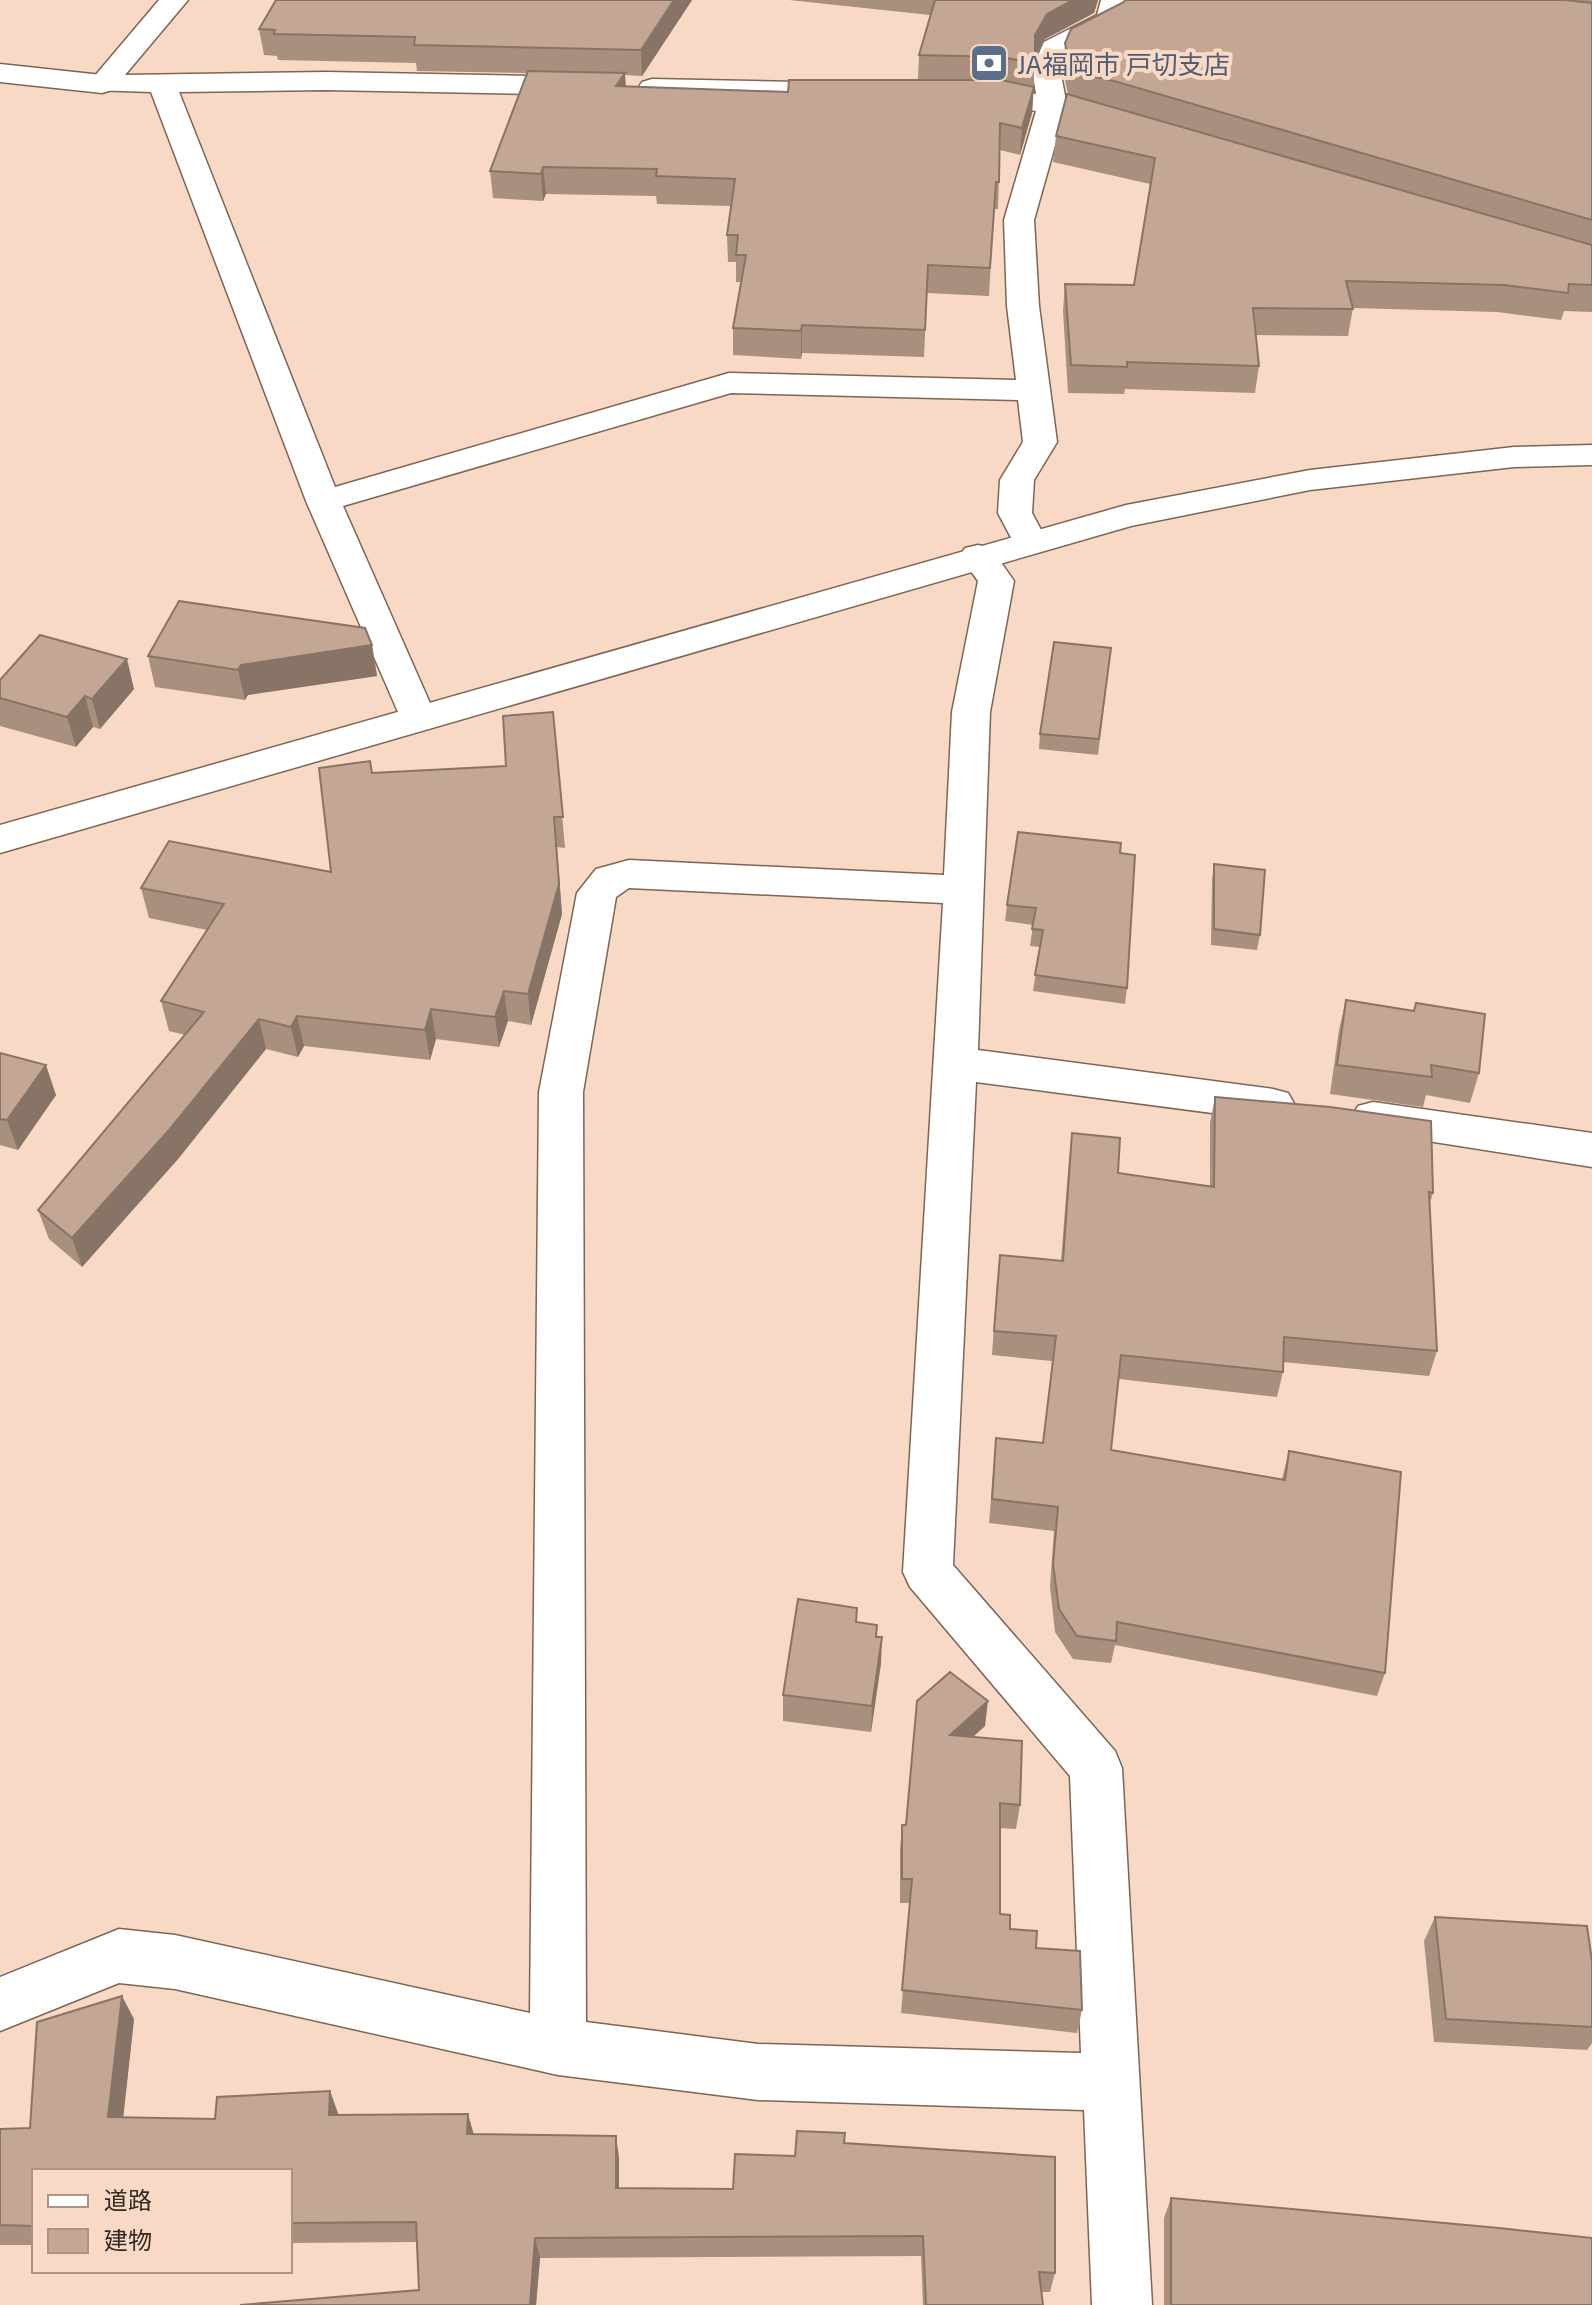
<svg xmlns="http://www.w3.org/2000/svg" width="1592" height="2305" viewBox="0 0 1592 2305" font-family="'Exo 2','Noto Sans JP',sans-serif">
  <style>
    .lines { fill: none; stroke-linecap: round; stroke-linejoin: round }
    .minor-casing { stroke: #7e6453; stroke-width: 3 }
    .tertiary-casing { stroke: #7e6453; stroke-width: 3 }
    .minor { fill: #fff; fill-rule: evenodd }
    .tertiary { fill: #fff; fill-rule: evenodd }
    .wall { fill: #a88f7e }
    .shaded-wall { fill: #887467 }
    .building { fill: #c3a693; stroke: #887467; stroke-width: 2 }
    .labels { text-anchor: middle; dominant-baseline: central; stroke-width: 8; stroke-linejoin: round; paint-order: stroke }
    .far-service-label { font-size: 26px; fill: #4e5e75; stroke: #f8d9c6; text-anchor: start }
  </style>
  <rect width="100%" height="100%" fill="#f8d9c6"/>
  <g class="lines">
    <defs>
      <g id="minor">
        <path d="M159,0H188L125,75L326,72L584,77L594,80L598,86L594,92L584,95L326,90L179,92L335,487L729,373L1016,380L1007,306L1004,220L1036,111C1011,106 986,106 962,100L958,94L962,88C986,82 1012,89 1036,94L1032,69L1044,42L1097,15L1101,0H1129L1120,25L1066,53L1060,69L1066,101L1130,115L1135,121L1130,127L1120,130L1063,117L1034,220L1039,306L1057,442L1034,480L1032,513L1047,541L1041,549L1029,552L1017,549L998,513L1000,480L1023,442L1018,400L731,393L343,506L437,719L431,728L418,731L405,728L306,501L151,92L92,90L88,84Z"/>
        <polygon points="652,79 847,83 857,86 861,92 857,98 847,101 642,94 638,88 642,82"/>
        <path d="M978,545L991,548L1014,581L990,712L978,1050L1273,1089L1288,1093L1295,1105L1288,1117L1273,1121L976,1082L953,1565L1115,1751L1122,1768L1152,2305H1092L1084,2110L758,2100L558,2075L175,1989L119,1983L0,2031V1977L119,1929L175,1935L530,2013L539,1092L577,893L596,869L629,860L944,875L952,712L978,581L960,556L965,548ZM629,888L943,903L903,1572L910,1587L1070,1776L1081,2053L758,2044L586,2022L583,1092L616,897Z"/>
        <polygon points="1373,1102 1592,1133 1592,1167 1358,1130 1351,1118 1358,1106"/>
      </g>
      <g id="tertiary">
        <polygon points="0,64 102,75 112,78 116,84 112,90 102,93 0,82"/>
        <polygon points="1592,445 1592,465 1514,467 1310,490 1131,526 0,853 0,825 1126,505 1310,470 1514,447"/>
      </g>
    </defs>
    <use href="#minor" class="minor-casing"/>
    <use href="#tertiary" class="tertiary-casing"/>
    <use href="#minor" class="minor"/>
    <use href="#tertiary" class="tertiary"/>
  </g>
  <g class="wall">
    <polygon points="692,0 642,76 625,75 626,86 788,92 918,80 919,55 930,15 789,0 1098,0 1094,13 1045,39 1035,57 1032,113 1020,155 1000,150 998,209 994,209 989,296 927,293 924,357 802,353 801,359 733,355 733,328 741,282 736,282 736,262 728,262 727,235 731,206 657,204 656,196 546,194 543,201 493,198 490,171 527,73 417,71 416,63 278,60 277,56 264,55 259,29"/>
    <polygon points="1125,0 1592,0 1592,312 1564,311 1561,320 1497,312 1353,308 1348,336 1256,335 1259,366 1255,393 1125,389 1124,394 1068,393 1063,311 1065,284 1134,285 1150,184 1053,162 1056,136 1068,95 1063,69 1065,43 1124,2"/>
    <polygon points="372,645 377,676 248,695 245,700 155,687 148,656"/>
    <polygon points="1111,648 1098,755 1039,749 1040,734"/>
    <polygon points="0,680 134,689 100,729 93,727 76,747 0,726"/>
    <polygon points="553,712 565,848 557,847 562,914 531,1025 508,1021 499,1047 436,1039 430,1060 304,1046 298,1057 266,1049 178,1159 82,1267 49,1239 38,1210 185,1035 169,1031 161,1001 207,930 149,918 141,888 331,872 372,773 506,766"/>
    <polygon points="1120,853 1127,988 1125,1004 1033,991 1040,947 1030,946 1033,925 1005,921 1007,905"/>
    <polygon points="1214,864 1260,935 1257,950 1211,945 1212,880"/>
    <polygon points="1346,1000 1479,1073 1470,1103 1426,1095 1423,1107 1330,1094 1339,1030"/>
    <polygon points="0,1053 56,1095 18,1150 0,1145"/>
    <polygon points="1215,1097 1433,1193 1429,1205 1437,1351 1429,1376 1283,1362 1283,1372 1277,1397 1119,1379 1111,1450 1282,1479 1289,1451 1385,1673 1377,1696 1115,1645 1111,1663 1073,1659 1055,1632 1050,1587 1054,1531 989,1523 996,1438 1043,1443 1052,1361 992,1355 997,1280 1061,1261 1069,1159 1072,1133 1118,1173 1210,1187 1210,1123"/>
    <polygon points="857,1608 856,1622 876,1637 881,1663 871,1732 783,1721 783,1695"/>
    <polygon points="917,1701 985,1726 973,1737 1020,1805 1016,1829 1000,1828 1000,1914 1010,1929 1036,1948 1082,2010 1077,2033 901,2013 910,1903 900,1903 900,1849 902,1825 906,1825"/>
    <polygon points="1435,1917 1592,1961 1592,2043 1587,2050 1434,2042 1424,1941"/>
    <polygon points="134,2019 123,2117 215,2119 330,2091 338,2115 468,2114 473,2134 619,2157 619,2188 733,2189 795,2156 844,2143 1055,2273 1050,2292 1042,2292 1043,2305 923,2305 921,2256 540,2258 536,2305 240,2305 419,2290 417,2242 290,2243 290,2171 34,2171 34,2245 0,2245 0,2129 30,2128"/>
    <polygon points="1171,2198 1592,2305 1164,2305 1164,2218"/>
  </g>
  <g class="shaded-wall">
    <polygon points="674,0 692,0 642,76 641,50"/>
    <polygon points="1073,0 1098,0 1094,13 1045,39 1033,60 1035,35 1047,14"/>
    <polygon points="625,73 626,99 616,86"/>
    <polygon points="1034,87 1032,113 1020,155 1022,128"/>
    <polygon points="543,167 546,194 543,201 541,174"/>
    <polygon points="802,325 802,353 801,359 801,331"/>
    <polygon points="372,645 377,676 248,695 245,700 238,670 241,665"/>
    <polygon points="127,659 134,689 100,729 92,699"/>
    <polygon points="85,696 93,727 76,747 67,717"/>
    <polygon points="554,817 562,914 531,1025 528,994"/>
    <polygon points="504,991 508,1021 499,1047 495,1017"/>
    <polygon points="431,1009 436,1039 430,1060 425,1030"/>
    <polygon points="297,1016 304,1046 298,1057 291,1027"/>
    <polygon points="259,1019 266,1049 178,1159 82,1267 72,1238"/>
    <polygon points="46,1065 56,1095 18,1150 7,1120"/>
    <polygon points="882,1637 881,1663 871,1732 872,1706"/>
    <polygon points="988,1701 985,1726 947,1760 950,1735"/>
    <polygon points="122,1996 134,2019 121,2138 108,2117"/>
    <polygon points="330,2091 338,2113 337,2137 329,2115"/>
    <polygon points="468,2114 474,2135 467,2134"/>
    <polygon points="616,2136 619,2157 619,2208 616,2188"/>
    <polygon points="535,2238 540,2258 536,2305 530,2305"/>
  </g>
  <g class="building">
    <polygon points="276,0 674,0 641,50 414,45 415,37 274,34 275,30 259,29"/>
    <polygon points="935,0 1073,0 1047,14 1035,35 1035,64 1002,57 919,55"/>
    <polygon points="1125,0 1565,0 1592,3 1592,220 1114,81 1071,71 1065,43 1071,29 1124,2"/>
    <polygon points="528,71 625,73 616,86 788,92 789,80 1001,80 1034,87 1022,128 1000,123 999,182 996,182 990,268 928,265 925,330 802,325 801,331 733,328 746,255 736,255 738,235 727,235 735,179 656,176 657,169 543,167 541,174 490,171"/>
    <polygon points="1067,94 1592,245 1592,285 1569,284 1568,293 1504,285 1346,281 1353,309 1253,308 1259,366 1127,362 1127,367 1071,365 1065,284 1134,285 1155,158 1056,136"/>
    <polygon points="179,601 365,628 372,645 241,665 238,670 148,656"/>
    <polygon points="40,635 127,659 92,699 85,696 67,717 0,698 0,680"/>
    <polygon points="1054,642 1111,648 1099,739 1040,734"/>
    <polygon points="553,712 563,817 554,817 559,884 528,994 504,991 495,1017 431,1009 425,1030 297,1016 291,1027 259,1019 170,1129 72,1238 38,1210 204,1012 161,1001 224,904 141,888 169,841 331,872 319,768 370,761 372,773 506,766 503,716"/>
    <polygon points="1018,832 1121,843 1120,853 1135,855 1127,988 1035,975 1043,930 1032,929 1036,908 1007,905"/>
    <polygon points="1214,864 1265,870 1260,935 1214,929"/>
    <polygon points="1346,1000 1414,1011 1416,1003 1485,1014 1479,1073 1431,1065 1432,1077 1337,1065"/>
    <polygon points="0,1053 46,1065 7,1120 0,1119"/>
    <polygon points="1215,1097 1330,1107 1431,1121 1433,1193 1429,1192 1437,1351 1284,1337 1283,1372 1121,1355 1111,1450 1285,1480 1289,1451 1401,1472 1385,1673 1117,1622 1116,1641 1077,1636 1059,1609 1053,1564 1058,1507 992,1499 996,1438 1043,1443 1056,1336 994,1331 1000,1255 1063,1261 1072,1133 1120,1138 1118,1173 1214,1187"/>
    <polygon points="798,1599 857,1608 856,1622 877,1625 876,1637 882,1637 872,1706 783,1695"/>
    <polygon points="950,1672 988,1701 950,1735 1022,1741 1020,1805 1000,1803 1000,1914 1010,1915 1010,1929 1037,1931 1036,1948 1080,1951 1082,2010 902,1990 912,1879 902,1879 902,1825 906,1825 917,1701"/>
    <polygon points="1435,1917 1587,1926 1592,1961 1592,2027 1446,2019"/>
    <polygon points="122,1996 108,2117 215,2119 217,2097 330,2091 329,2115 468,2114 467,2134 616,2136 616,2188 733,2189 735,2154 795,2156 797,2131 845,2133 844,2143 1055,2157 1055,2273 1039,2272 1043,2305 926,2305 923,2236 535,2238 530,2305 240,2305 419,2290 416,2222 290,2223 290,2171 34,2171 34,2226 0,2225 0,2129 30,2128 37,2022"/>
    <polygon points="1171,2198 1499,2228 1592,2238 1592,2305 1171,2305"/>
  </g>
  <defs>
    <symbol id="bank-square" viewBox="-11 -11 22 22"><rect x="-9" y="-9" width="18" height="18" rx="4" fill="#5c6f8a" stroke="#f8d9c6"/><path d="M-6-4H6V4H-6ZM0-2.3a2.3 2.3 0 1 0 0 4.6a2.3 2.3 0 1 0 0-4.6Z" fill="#fff"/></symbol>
  </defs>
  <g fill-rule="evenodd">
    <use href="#bank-square" x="967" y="41" width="44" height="44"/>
  </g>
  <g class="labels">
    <g class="far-service-label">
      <text x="1017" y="63">JA福岡市 戸切支店</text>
    </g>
  </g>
  <rect x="32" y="2169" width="260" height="104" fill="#f8d9c6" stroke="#aa9385" stroke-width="2"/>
  <rect x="48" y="2195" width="40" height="12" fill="#ffffff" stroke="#aa9385" stroke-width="2"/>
  <text x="104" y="2209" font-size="24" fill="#362a23">道路</text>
  <rect x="48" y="2229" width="40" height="24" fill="#c3a693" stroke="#aa9385" stroke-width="2"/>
  <text x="104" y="2249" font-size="24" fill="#362a23">建物</text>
</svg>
